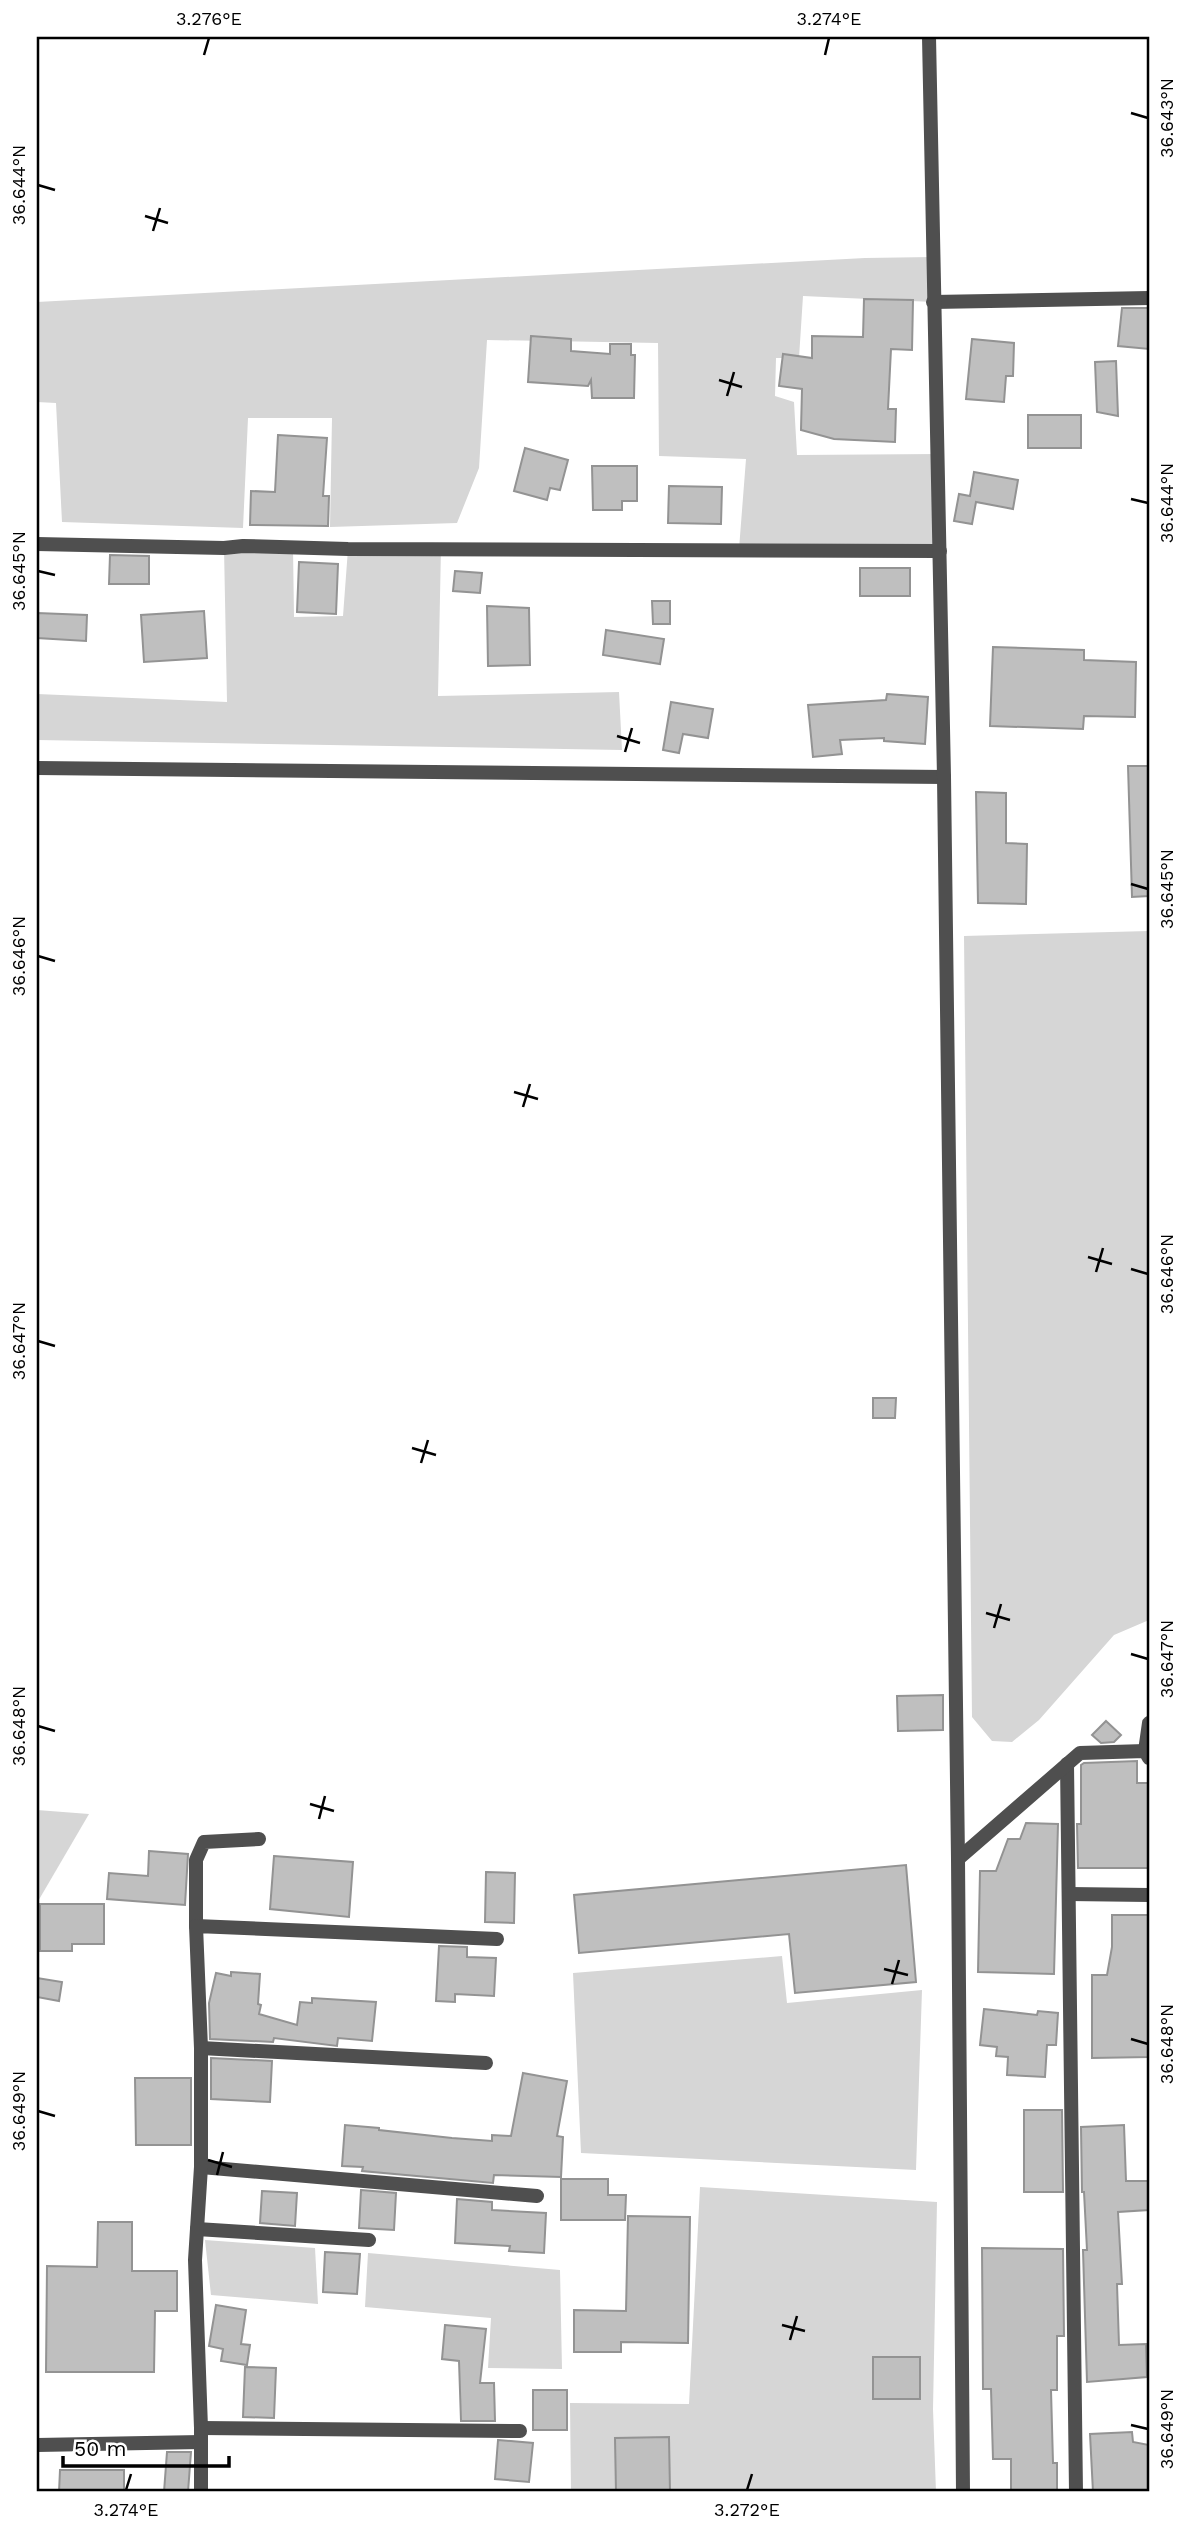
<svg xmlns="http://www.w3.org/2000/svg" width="1186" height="2529" viewBox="0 0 1186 2529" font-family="'Work Sans',sans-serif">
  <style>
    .green { fill: #d6d6d6 }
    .building { fill: #bfbfbf; stroke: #939393; stroke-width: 2 }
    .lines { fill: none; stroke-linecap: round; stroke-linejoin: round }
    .minor { stroke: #4f4f4f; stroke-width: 14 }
    .tertiary { stroke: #4f4f4f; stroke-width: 14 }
    .ticks { fill: none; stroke: #000; stroke-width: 2.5 }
    .neatline { fill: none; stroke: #000; stroke-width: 2.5 }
    .ticks-label { font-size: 18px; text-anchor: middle; fill: #000 }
  </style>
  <rect width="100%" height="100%" fill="#fff"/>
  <g class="green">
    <polygon points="933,257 933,302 803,296 799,358 776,358 775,396 794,402 797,455 938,454 940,551 739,549 746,459 659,456 658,343 487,340 479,468 457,523 330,527 332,418 248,418 243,528 62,522 56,403 37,402 37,302 865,258"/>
    <polygon points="441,547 438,696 619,692 622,750 37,740 37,694 227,702 224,548 293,548 294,617 343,616 348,549"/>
    <polygon points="1149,931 1149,1620 1114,1635 1039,1720 1012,1742 992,1741 972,1717 964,936"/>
    <polygon points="37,1810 89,1814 37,1903"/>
    <polygon points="782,1956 787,2003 922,1990 916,2170 581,2153 573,1973"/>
    <polygon points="700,2187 937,2202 933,2409 936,2492 571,2492 570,2403 689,2404"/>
    <polygon points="205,2240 315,2248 318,2304 211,2295"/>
    <polygon points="368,2253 560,2270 562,2369 488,2368 491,2318 365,2307"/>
  </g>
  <g class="building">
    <polygon points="864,299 913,300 912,350 891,349 888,409 896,409 895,442 834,439 801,430 802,389 779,386 783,354 812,358 812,336 863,337"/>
    <polygon points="1122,308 1149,308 1149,349 1118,346"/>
    <polygon points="531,336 571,339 571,351 610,354 610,344 631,344 631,355 635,355 634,398 592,398 591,380 588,386 528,382"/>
    <polygon points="972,339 1014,343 1013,376 1006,376 1004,402 966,399"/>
    <polygon points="1116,361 1118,416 1097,412 1095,362"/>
    <rect x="1028" y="415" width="53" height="33"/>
    <polygon points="278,435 327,438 323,496 329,496 328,526 250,525 251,491 275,492"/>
    <polygon points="525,448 568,460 560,490 550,488 547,500 514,491"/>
    <polygon points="592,466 637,466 637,501 622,501 622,510 593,510"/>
    <polygon points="974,472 1018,480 1013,509 976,502 972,524 954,521 959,494 970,496"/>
    <polygon points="669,486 722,487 721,524 668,523"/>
    <polygon points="110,555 149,556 149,584 109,584"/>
    <polygon points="299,562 338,564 336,614 297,612"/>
    <rect x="860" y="568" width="50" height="28"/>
    <polygon points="455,571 482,573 480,593 453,591"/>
    <polygon points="652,601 670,601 670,624 653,624"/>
    <polygon points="487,606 529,608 530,665 488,666"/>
    <polygon points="204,611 207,658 144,662 141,615"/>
    <polygon points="37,613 87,615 86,641 37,638"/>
    <polygon points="606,630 664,639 660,664 603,655"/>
    <polygon points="993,647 1084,650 1084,660 1136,662 1135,717 1084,716 1083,729 990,726"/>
    <polygon points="887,694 928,697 925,744 884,741 884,738 840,740 842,754 813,757 808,705 886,700"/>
    <polygon points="671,702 713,709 708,738 683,734 679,753 663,750"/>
    <polygon points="1128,766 1149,766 1149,896 1132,897"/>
    <polygon points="976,792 1006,793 1006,843 1027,844 1026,904 978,903"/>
    <polygon points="873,1398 896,1398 895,1418 873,1418"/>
    <polygon points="943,1695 943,1730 898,1731 897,1696"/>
    <polygon points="1106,1721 1121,1735 1114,1742 1101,1743 1092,1735"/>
    <polygon points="1137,1761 1137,1783 1149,1783 1149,1868 1078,1868 1077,1824 1081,1824 1081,1765 1084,1763"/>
    <polygon points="1026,1823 1058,1824 1054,1974 978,1972 980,1871 996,1871 1008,1839 1020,1839"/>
    <polygon points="149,1851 188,1854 185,1905 107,1899 109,1873 148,1876"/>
    <polygon points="274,1856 353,1862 349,1917 270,1909"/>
    <polygon points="906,1865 916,1982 795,1993 789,1934 579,1953 574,1895"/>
    <polygon points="486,1872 515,1873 514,1923 485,1922"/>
    <polygon points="40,1904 104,1904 104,1944 72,1944 72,1951 40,1951"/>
    <polygon points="1112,1915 1149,1915 1149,2057 1092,2058 1092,1975 1107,1975 1112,1947"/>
    <polygon points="439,1946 467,1947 467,1957 496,1958 494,1996 455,1994 455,2002 436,2001"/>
    <polygon points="231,1972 260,1974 258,2004 261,2005 259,2014 297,2025 300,2002 312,2003 312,1998 376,2002 372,2041 338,2038 337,2046 274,2038 273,2042 210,2039 209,2003 216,1973 231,1976"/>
    <polygon points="37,1978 62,1982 59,2001 37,1997"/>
    <polygon points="984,2009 1037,2015 1038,2011 1058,2013 1056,2045 1047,2045 1045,2077 1007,2075 1008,2057 996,2056 997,2047 980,2045"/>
    <polygon points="211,2058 272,2061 270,2102 211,2099"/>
    <polygon points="523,2073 567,2081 557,2136 563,2137 561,2177 494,2175 493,2183 362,2171 363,2167 342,2166 345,2125 379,2128 379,2130 452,2138 492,2141 492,2135 511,2136"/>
    <polygon points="135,2078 191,2078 191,2145 136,2145"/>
    <polygon points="1024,2110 1062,2110 1063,2192 1024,2192"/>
    <polygon points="1124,2125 1126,2181 1149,2181 1149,2210 1118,2212 1122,2284 1117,2284 1119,2345 1146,2344 1147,2377 1087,2382 1083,2250 1087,2250 1084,2192 1082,2192 1081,2127"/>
    <polygon points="561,2179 608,2179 608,2195 626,2195 625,2220 561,2220"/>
    <polygon points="361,2190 396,2193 394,2230 359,2228"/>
    <polygon points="262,2191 297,2193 295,2226 260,2223"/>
    <polygon points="457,2199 492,2202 492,2210 546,2213 544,2253 509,2251 510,2246 455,2243"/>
    <polygon points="628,2216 690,2217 688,2343 621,2342 621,2352 574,2352 574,2310 626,2311"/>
    <polygon points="98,2222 132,2222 132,2271 177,2271 177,2311 155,2311 154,2372 46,2372 47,2266 97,2267"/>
    <polygon points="982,2248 1063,2249 1064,2336 1057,2336 1057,2390 1051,2390 1053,2463 1057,2463 1057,2492 1011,2492 1011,2459 993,2459 991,2389 983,2389"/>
    <polygon points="325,2252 360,2254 357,2294 323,2292"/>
    <polygon points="216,2305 246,2310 241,2344 250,2345 247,2365 221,2361 223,2349 209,2346"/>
    <polygon points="445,2325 486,2329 480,2383 494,2383 495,2421 461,2421 459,2361 442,2359"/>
    <rect x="873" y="2357" width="47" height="42"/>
    <polygon points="245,2367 276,2368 274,2418 243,2417"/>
    <rect x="533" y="2390" width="34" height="40"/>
    <polygon points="1132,2432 1133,2442 1149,2445 1149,2492 1093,2492 1090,2434"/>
    <polygon points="669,2437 670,2492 616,2492 615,2438"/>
    <polygon points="498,2440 533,2443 529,2482 495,2479"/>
    <polygon points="167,2452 191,2452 188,2492 164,2492"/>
    <polygon points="60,2470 124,2470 124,2492 59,2492"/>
  </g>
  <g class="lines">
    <g class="minor">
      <polyline points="933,302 1149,298"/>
      <polyline points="37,544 224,548 243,546 348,549 940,551"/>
      <polyline points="37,768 944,777"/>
      <polyline points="1145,1751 1149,1723"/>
      <polyline points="1067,1764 1076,2492"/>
      <polyline points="958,1859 1080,1753 1145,1751 1149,1758"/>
      <polyline points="1069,1894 1149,1895"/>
      <polyline points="196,1926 196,1860 204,1842 259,1839"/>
      <polyline points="201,2048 486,2063"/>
      <polyline points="201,2167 537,2196"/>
      <polyline points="197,2229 369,2240"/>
      <polyline points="201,2428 520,2431"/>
      <polyline points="37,2445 201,2442"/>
      <polyline points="201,2492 201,2428 195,2260 201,2167 201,2048 196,1926 497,1939"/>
    </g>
    <polyline class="tertiary" points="929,37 944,777 958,1859 963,2492"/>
  </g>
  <path class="ticks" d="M204,55L209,38M825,55L829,38M1131,113L1148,118M38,185L55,190M145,216L168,223M153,231L160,208M719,380L742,387M727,396L734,372M1131,499L1148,503M38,571L55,575M617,736L640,743M625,752L632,728M1131,884L1148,889M38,956L55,961M514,1092L538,1099M523,1107L530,1084M1088,1257L1112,1264M1131,1269L1148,1274M1096,1272L1103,1248M38,1341L55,1346M412,1448L436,1455M421,1463L428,1440M986,1613L1010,1620M994,1628L1001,1604M1131,1654L1148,1659M38,1726L55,1731M310,1804L334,1811M319,1819L325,1796M884,1969L908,1975M892,1984L899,1960M1131,2039L1148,2044M38,2111L55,2116M208,2160L232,2167M217,2175L223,2152M782,2325L805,2331M790,2340L797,2316M1131,2425L1148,2429M126,2490L131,2474M747,2490L752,2474"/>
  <rect width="1186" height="2529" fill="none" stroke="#ffffff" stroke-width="77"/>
  <path d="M63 2456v10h166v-10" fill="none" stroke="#000000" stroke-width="3.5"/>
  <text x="74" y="2456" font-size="21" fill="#000000" stroke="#ffffff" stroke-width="5" paint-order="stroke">50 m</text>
  <rect x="38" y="38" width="1110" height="2452" class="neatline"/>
  <g class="ticks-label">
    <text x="209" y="25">3.276°E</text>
    <text x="829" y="25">3.274°E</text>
    <text transform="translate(1167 118) rotate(-90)" y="6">36.643°N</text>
    <text transform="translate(19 185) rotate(-90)" y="6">36.644°N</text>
    <text transform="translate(1167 503) rotate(-90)" y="6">36.644°N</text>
    <text transform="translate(19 571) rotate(-90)" y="6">36.645°N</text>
    <text transform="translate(1167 889) rotate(-90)" y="6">36.645°N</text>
    <text transform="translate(19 956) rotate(-90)" y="6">36.646°N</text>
    <text transform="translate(1167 1274) rotate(-90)" y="6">36.646°N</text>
    <text transform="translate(19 1341) rotate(-90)" y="6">36.647°N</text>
    <text transform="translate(1167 1659) rotate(-90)" y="6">36.647°N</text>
    <text transform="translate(19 1726) rotate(-90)" y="6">36.648°N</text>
    <text transform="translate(1167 2044) rotate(-90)" y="6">36.648°N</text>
    <text transform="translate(19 2111) rotate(-90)" y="6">36.649°N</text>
    <text transform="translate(1167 2429) rotate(-90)" y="6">36.649°N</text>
    <text x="126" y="2516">3.274°E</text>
    <text x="747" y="2516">3.272°E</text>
  </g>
</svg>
